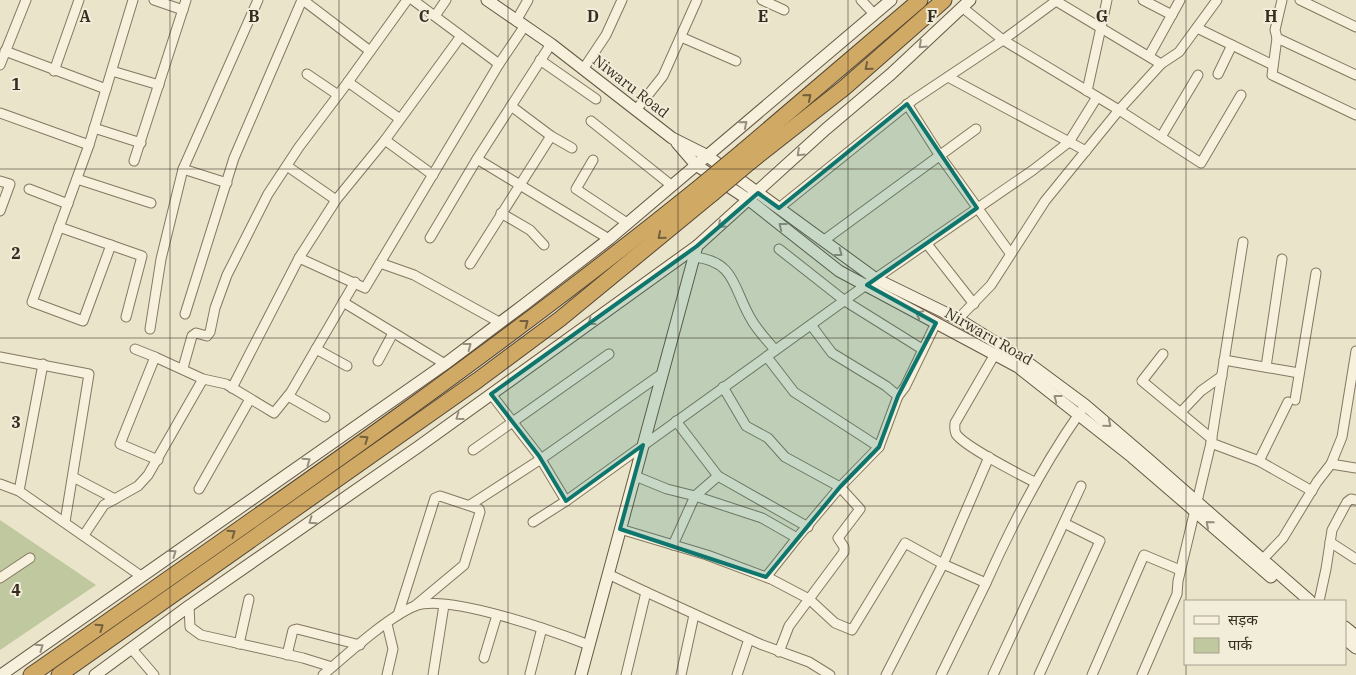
<svg xmlns="http://www.w3.org/2000/svg" width="1356" height="675" viewBox="0 0 1356 675" font-family="'IBM Plex Serif','Noto Sans Devanagari',serif">
  <style>
    .green { fill: #bfc89e }
    .lines { fill: none; stroke-linecap: round; stroke-linejoin: round }
    .street-casing { stroke: #857760; stroke-width: 11 }
    .secondary-casing { stroke: #675843; stroke-width: 13 }
    .highway-casing { stroke: #544533; stroke-width: 17 }
    .street { stroke: #f6f0dc; stroke-width: 9 }
    .secondary { stroke: #f6f0dc; stroke-width: 11 }
    .highway { stroke: #d0aa65; stroke-width: 15 }
    .highway-bridge-casing { stroke: #544533; stroke-width: 17; stroke-linecap: butt }
    .highway-bridge { stroke: #d0aa65; stroke-width: 15 }
    .oneway { stroke: #968f7f }
    .oneway2 { stroke: #74603d }
    .marked { fill: #0f766e; fill-opacity: 0.2; stroke: #0f766e; stroke-width: 4; stroke-linejoin: round }
    .grid { fill: none; stroke: #372e22; stroke-width: 1; stroke-opacity: 0.55 }
    .labels { text-anchor: middle; dominant-baseline: central; stroke-width: 4; stroke-linejoin: round; paint-order: stroke }
    .street-label { font-size: 15px; fill: #372e22; stroke: #f2edd9 }
    .grid-label { font-size: 16px; text-anchor: middle; font-weight: bold; fill: #372e22; stroke: #f2edd9; stroke-width: 4; stroke-linejoin: round; paint-order: stroke }
  </style>
  <rect width="100%" height="100%" fill="#eae4ca"/>
  <polygon class="green" points="0,520 96,585 0,650"/>
  <g class="lines">
    <defs>
      <g id="street">
        <polyline points="154,0 183,10"/>
        <polyline points="303,0 370,51"/>
        <polyline points="413,0 499,64 524,27"/>
        <polyline points="762,0 784,10"/>
        <polyline points="861,0 874,14"/>
        <polyline points="1143,0 1172,15"/>
        <polyline points="1300,0 1356,27"/>
        <polyline points="963,8 1003,40 1119,110 1161,64 1179,52 1217,0"/>
        <polyline points="435,16 446,0"/>
        <polyline points="516,21 528,0"/>
        <polyline points="1197,28 1273,65"/>
        <polyline points="681,37 736,61"/>
        <polyline points="1277,38 1275,30 1282,0"/>
        <polyline points="5,51 106,89"/>
        <polyline points="1149,56 1180,0"/>
        <polyline points="540,60 596,99"/>
        <polyline points="0,65 26,0"/>
        <polyline points="584,68 606,35 622,0"/>
        <polyline points="54,71 79,0"/>
        <polyline points="112,71 159,85"/>
        <polyline points="307,74 338,95"/>
        <polyline points="1218,74 1232,45"/>
        <polyline points="1356,75 1277,38 1272,75 1356,115"/>
        <polyline points="948,77 1086,151"/>
        <polyline points="348,82 407,0"/>
        <polyline points="1087,91 1107,0"/>
        <polyline points="907,104 940,156 1010,253"/>
        <polyline points="511,106 551,136 572,148"/>
        <polyline points="636,110 663,76 697,0"/>
        <polyline points="0,113 89,145"/>
        <polyline points="591,121 671,185"/>
        <polyline points="94,128 141,143"/>
        <polyline points="1161,137 1198,75"/>
        <polyline points="385,140 433,175"/>
        <polyline points="477,159 609,239"/>
        <polyline points="593,160 576,189 627,223"/>
        <polyline points="134,161 186,0"/>
        <polyline points="287,166 336,200"/>
        <polyline points="77,179 151,203"/>
        <polyline points="0,181 10,184 0,211"/>
        <polyline points="227,183 183,169 258,0"/>
        <polyline points="29,189 68,204"/>
        <polyline points="779,208 913,100 1003,40 1056,1 1161,64"/>
        <polyline points="501,213 530,230 544,245"/>
        <polyline points="59,227 142,256 126,317"/>
        <polyline points="430,238 477,159 551,44"/>
        <polyline points="823,241 976,129"/>
        <polyline points="927,244 974,304"/>
        <polyline points="111,245 83,321 32,302 89,145 133,0"/>
        <polyline points="779,249 845,301 922,349"/>
        <path d="M694,257C736,261 733,289 751,319C757,330 767,340 775,350"/>
        <polyline points="299,258 365,288 499,64"/>
        <polyline points="380,263 414,275 499,322"/>
        <polyline points="470,264 551,136"/>
        <polyline points="343,302 445,364"/>
        <polyline points="185,314 234,158 302,0"/>
        <polyline points="958,319 991,285 1045,201 1119,110 1201,163 1241,95"/>
        <polyline points="811,325 832,353 886,386 898,396 905,387 936,323"/>
        <polyline points="150,329 161,259 183,169"/>
        <polyline points="135,349 155,357"/>
        <polyline points="316,349 347,366"/>
        <path d="M995,354L955,423C955,426 954,430 956,434C965,447 1019,474 1036,483"/>
        <polyline points="1163,354 1142,381 1212,439"/>
        <polyline points="0,357 89,374 65,522"/>
        <polyline points="767,357 794,392 879,447"/>
        <polyline points="1224,360 1299,373"/>
        <polyline points="378,361 393,333"/>
        <polyline points="1266,367 1282,259"/>
        <polyline points="183,368 192,336 196,333 207,336 210,332 215,308 227,275 268,194 299,147 348,82 400,119"/>
        <polyline points="232,388 299,258 336,200 385,140 461,36"/>
        <polyline points="491,394 539,456 566,501 866,285 1033,170 1069,142 1097,97"/>
        <polyline points="288,396 325,417"/>
        <polyline points="1295,400 1316,273"/>
        <polyline points="1181,412 1201,391 1222,376"/>
        <polyline points="676,421 718,476 808,527"/>
        <polyline points="1211,443 1259,461 1312,491"/>
        <polyline points="473,450 609,354"/>
        <polyline points="158,460 120,444 155,357 203,379 226,384 274,413 291,392 355,282"/>
        <polyline points="1259,461 1288,402"/>
        <polyline points="1331,464 1342,437 1356,351"/>
        <polyline points="635,476 667,489 695,496 718,476"/>
        <polyline points="73,477 115,499"/>
        <polyline points="0,484 19,491 141,576"/>
        <polyline points="199,489 250,399"/>
        <polyline points="19,491 43,364"/>
        <polyline points="470,505 541,459 663,373"/>
        <polyline points="533,522 566,501"/>
        <polyline points="620,529 707,555 771,579 809,599 835,623 852,630 905,543 943,564 989,457"/>
        <polyline points="84,535 104,505 138,486 148,475 203,379"/>
        <polyline points="1330,542 1356,559"/>
        <polyline points="673,545 695,496 762,518 797,538 840,487 785,457 768,438 746,426 723,387"/>
        <polyline points="1263,559 1283,538 1317,482 1331,464 1356,468"/>
        <polyline points="608,574 646,592 626,675"/>
        <polyline points="766,577 797,538"/>
        <polyline points="0,578 30,558"/>
        <path d="M986,583C1013,522 1043,465 1081,411"/>
        <polyline points="646,592 760,644 809,662 830,675"/>
        <polyline points="1319,601 1326,569 1332,530 1347,502 1351,499 1356,500"/>
        <polyline points="189,606 190,627 201,635 303,658 332,667"/>
        <polyline points="398,615 435,498 440,496 479,509 480,512 464,565 416,605"/>
        <polyline points="239,644 249,599"/>
        <polyline points="131,648 154,675"/>
        <polyline points="779,652 789,626 844,552 844,547 838,538 860,509 840,487 879,447 898,396"/>
        <polyline points="287,655 293,630 297,629 360,645"/>
        <polyline points="484,658 497,615"/>
        <polyline points="530,674 542,628"/>
        <path d="M323,675C345,656 389,616 415,606C448,593 555,632 589,645"/>
        <polyline points="387,675 393,649 387,624"/>
        <polyline points="433,675 444,605"/>
        <polyline points="681,675 694,615"/>
        <polyline points="737,675 749,639"/>
        <polyline points="886,675 943,564 986,583 941,675"/>
        <polyline points="993,675 1081,486"/>
        <polyline points="1039,675 1100,541 1064,523"/>
        <polyline points="1092,675 1144,555 1180,570"/>
        <polyline points="1142,675 1177,594 1178,581 1211,443 1243,242"/>
      </g>
      <g id="secondary">
        <polyline points="487,0 551,44 672,138 706,155 876,279 958,319 1027,362 1085,405 1148,459 1310,601"/>
        <polyline points="677,143 696,165 749,200 839,271 1018,367 1132,457 1271,577"/>
        <polyline points="1345,627 1356,636"/>
        <polyline points="1345,639 1356,648"/>
        <polyline points="1,675 445,364 525,304 609,239 891,0"/>
        <polyline points="95,675 189,606 418,447 697,246 826,129 891,74 970,0"/>
        <polyline points="581,675 697,246"/>
      </g>
      <g id="highway">
        <polyline points="743,151 920,0"/>
        <polyline points="750,162 844,88 944,0"/>
        <path d="M31,675C258,516 487,359 702,185"/>
        <polyline points="59,675 478,380 560,319 712,194"/>
      </g>
    </defs>
    <use href="#street" class="street-casing"/>
    <use href="#secondary" class="secondary-casing"/>
    <use href="#highway" class="highway-casing"/>
    <use href="#street" class="street"/>
    <use href="#secondary" class="secondary"/>
    <use href="#highway" class="highway"/>
    <defs>
      <g id="highway-bridge">
        <polyline points="702,185 743,151"/>
        <polyline points="712,194 750,162"/>
      </g>
    </defs>
    <use href="#highway-bridge" class="highway-bridge-casing"/>
    <use href="#highway-bridge" class="highway-bridge"/>
  </g>
  <defs><path id="oneway-chevron" d="M-2-3.5L2.5 0L-2 3.5" fill="none" stroke-width="1.6" stroke-linecap="round" stroke-linejoin="round" transform="scale(1.25)"/></defs>
  <g class="oneway">
    <use href="#oneway-chevron" transform="translate(922 45) rotate(137)"/>
    <use href="#oneway-chevron" transform="translate(744 124) rotate(-40)"/>
    <use href="#oneway-chevron" transform="translate(800 153) rotate(137)"/>
    <use href="#oneway-chevron" transform="translate(721 225) rotate(138)"/>
    <use href="#oneway-chevron" transform="translate(782 226) rotate(-142)"/>
    <use href="#oneway-chevron" transform="translate(839 253) rotate(37)"/>
    <use href="#oneway-chevron" transform="translate(919 314) rotate(-152)"/>
    <use href="#oneway-chevron" transform="translate(591 322) rotate(144)"/>
    <use href="#oneway-chevron" transform="translate(468 346) rotate(-37)"/>
    <use href="#oneway-chevron" transform="translate(1057 398) rotate(-143)"/>
    <use href="#oneway-chevron" transform="translate(459 417) rotate(144)"/>
    <use href="#oneway-chevron" transform="translate(1108 424) rotate(40)"/>
    <use href="#oneway-chevron" transform="translate(307 461) rotate(-35)"/>
    <use href="#oneway-chevron" transform="translate(312 521) rotate(145)"/>
    <use href="#oneway-chevron" transform="translate(1209 524) rotate(-139)"/>
    <use href="#oneway-chevron" transform="translate(173 553) rotate(-35)"/>
    <use href="#oneway-chevron" transform="translate(40 647) rotate(-35)"/>
  </g>
  <g class="oneway2">
    <use href="#oneway-chevron" transform="translate(868 67) rotate(140)"/>
    <use href="#oneway-chevron" transform="translate(808 97) rotate(-40)"/>
    <use href="#oneway-chevron" transform="translate(661 236) rotate(140)"/>
    <use href="#oneway-chevron" transform="translate(525 323) rotate(-37)"/>
    <use href="#oneway-chevron" transform="translate(365 439) rotate(-35)"/>
    <use href="#oneway-chevron" transform="translate(232 533) rotate(-35)"/>
    <use href="#oneway-chevron" transform="translate(100 627) rotate(-35)"/>
  </g>
  <path class="marked" d="M907,104L977,208L867,285L936,323L898,396L879,447L840,487L766,577L620,529L643,445L566,501L539,456L491,394L697,246L758,193L779,208Z"/>
  <path class="grid" d="M170,0V675M339,0V675M508,0V675M678,0V675M848,0V675M1017,0V675M1186,0V601M0,169H1356M0,338H1356M0,506H1356M1186,664V675"/>
  <g class="labels">
    <g class="street-label">
      <text transform="translate(631 86) rotate(38)">Niwaru Road</text>
      <text transform="translate(989 336) rotate(30)">Nirwaru Road</text>
    </g>
  </g>
  <g class="grid-label">
    <text x="85" y="22">A</text>
    <text x="254" y="22">B</text>
    <text x="424" y="22">C</text>
    <text x="593" y="22">D</text>
    <text x="763" y="22">E</text>
    <text x="932" y="22">F</text>
    <text x="1102" y="22">G</text>
    <text x="1271" y="22">H</text>
    <text x="16" y="90">1</text>
    <text x="16" y="259">2</text>
    <text x="16" y="428">3</text>
    <text x="16" y="596">4</text>
  </g>
  <rect x="1184" y="600" width="162" height="65" fill="#f2edd9" stroke="#a7a190"/>
  <rect x="1194" y="616" width="25" height="8" fill="#f6f0dc" stroke="#a7a190"/>
  <text x="1228" y="625" font-size="15" fill="#372e22">सड़क</text>
  <rect x="1194" y="638" width="25" height="15" fill="#bfc89e" stroke="#a7a190"/>
  <text x="1228" y="650" font-size="15" fill="#372e22">पार्क</text>
</svg>
